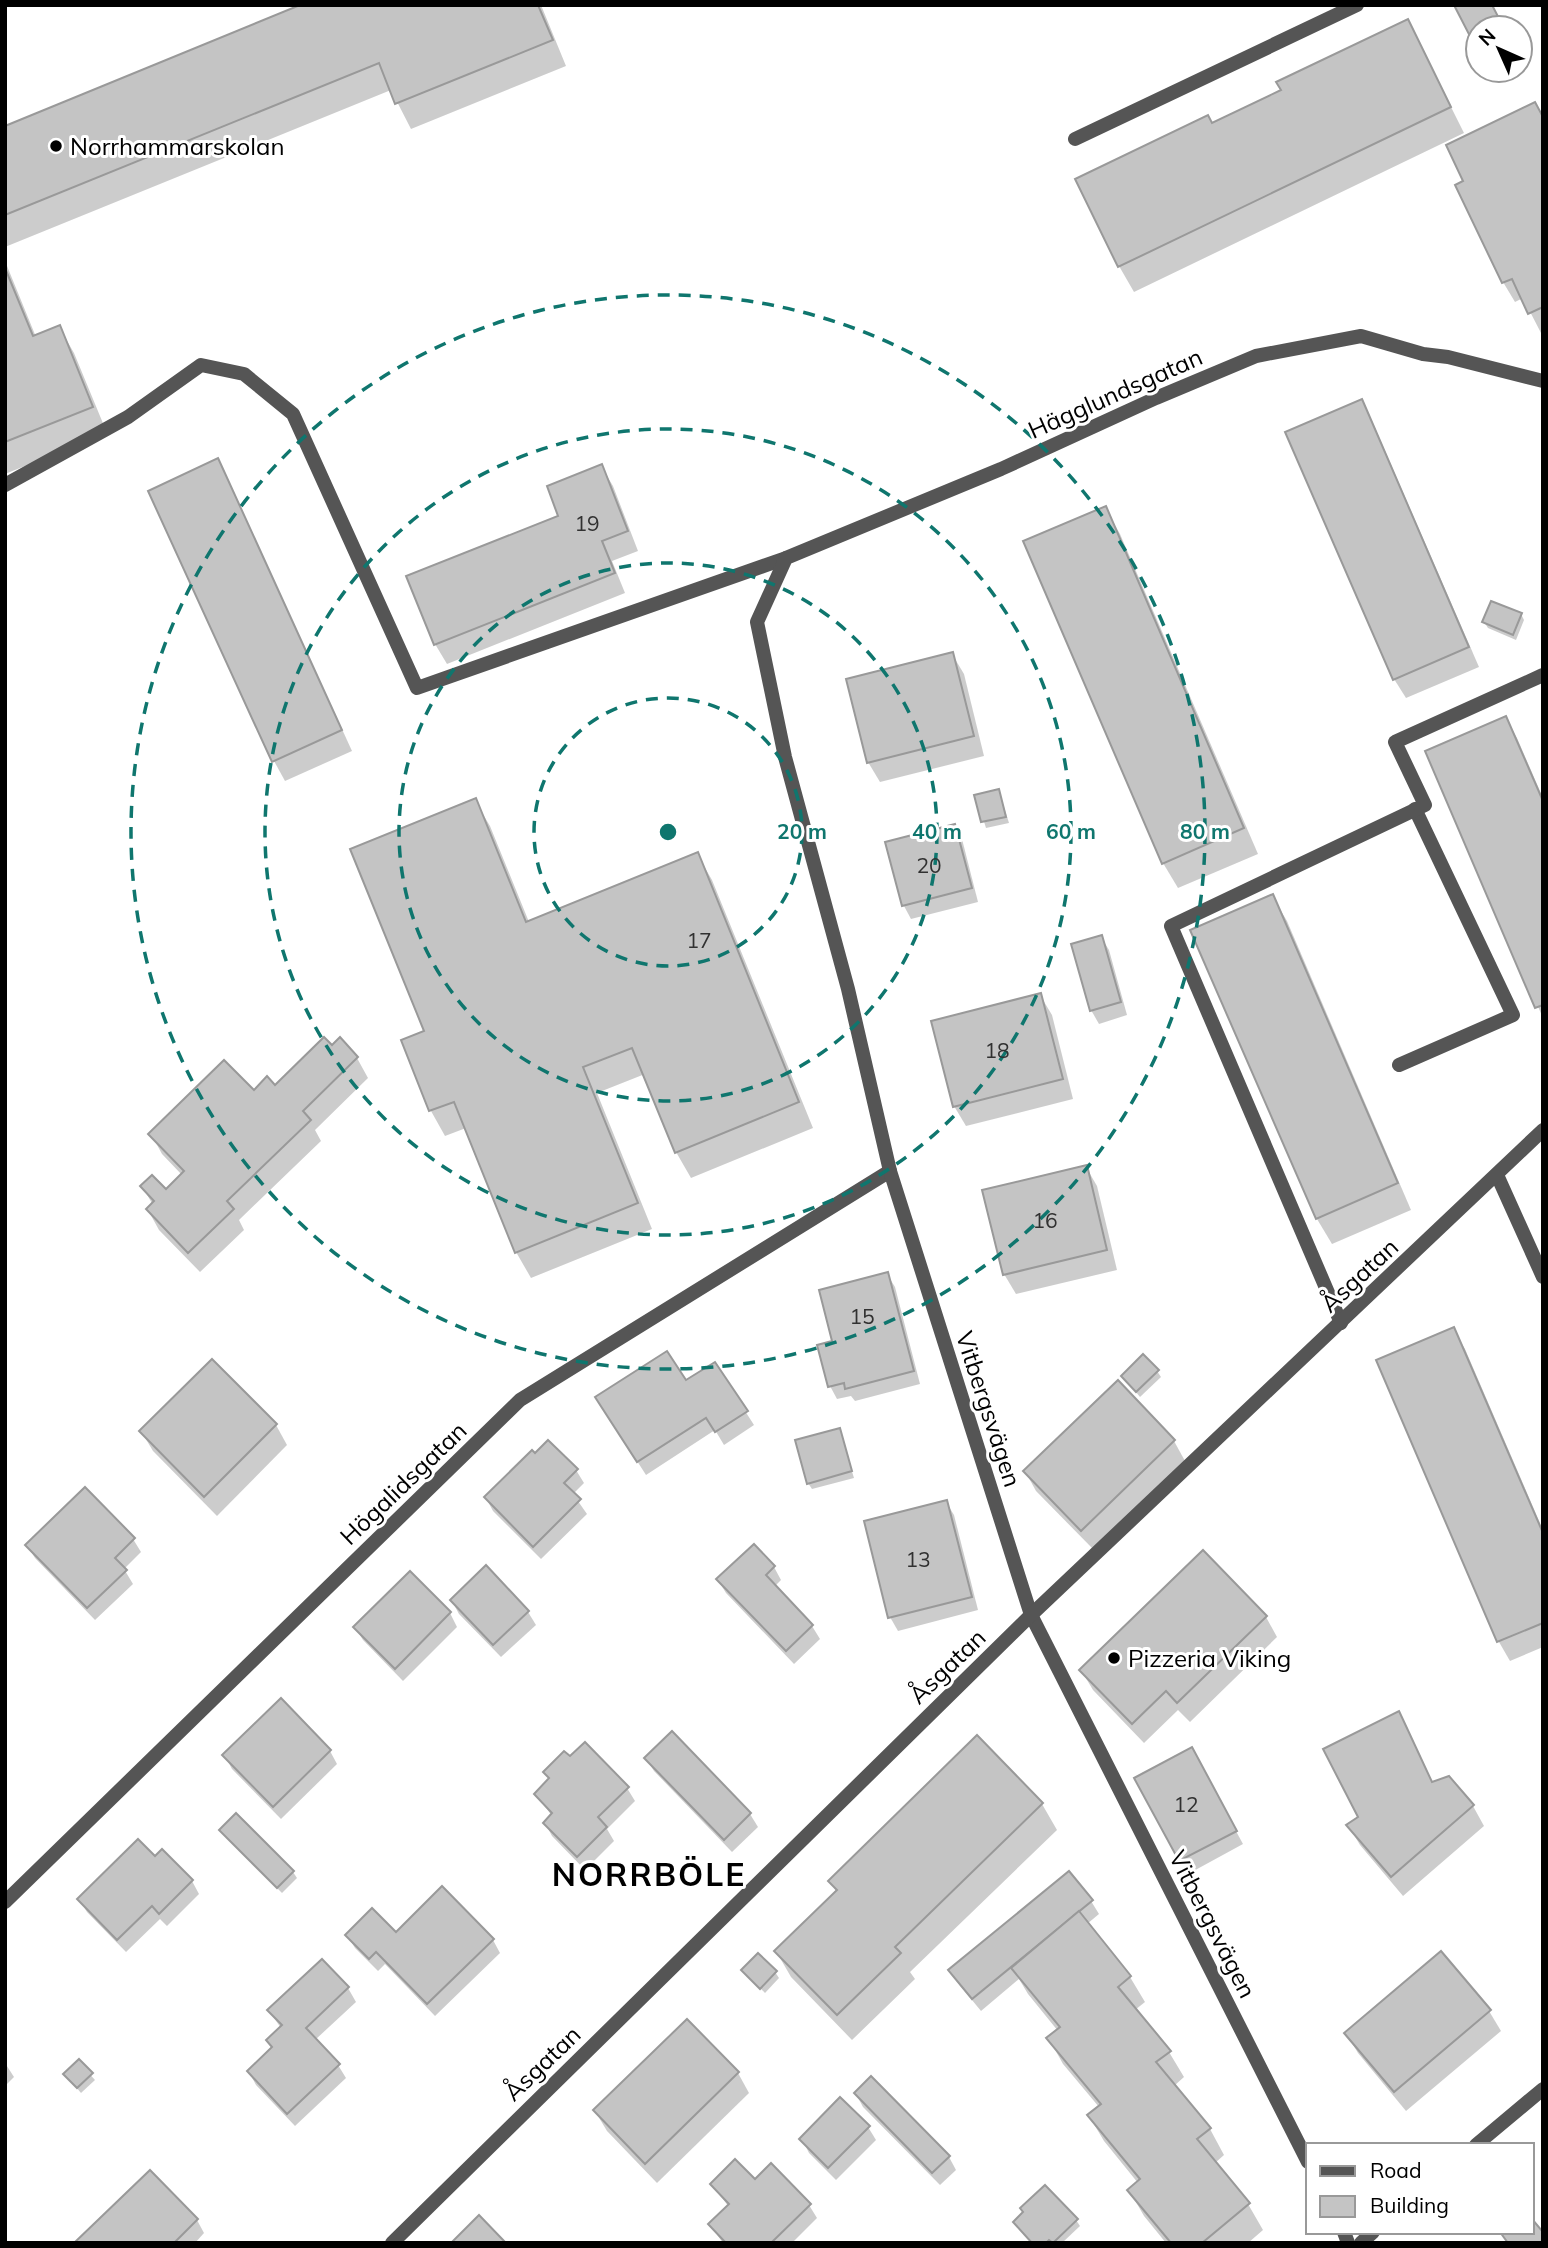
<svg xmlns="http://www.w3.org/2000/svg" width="1548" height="2248" viewBox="0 0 1548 2248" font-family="Mulish,sans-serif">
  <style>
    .shadow { fill: #0003 }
    .building { fill: #c4c4c4; stroke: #999; stroke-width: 2 }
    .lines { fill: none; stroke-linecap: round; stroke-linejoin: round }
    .service { stroke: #555; stroke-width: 14 }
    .minor { stroke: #555; stroke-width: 14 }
    .ring { fill: none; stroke: #0f766e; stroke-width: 3.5; stroke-dasharray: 12 9 }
    .poi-dot { fill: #000; stroke: #fff; stroke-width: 2.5 }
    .labels { text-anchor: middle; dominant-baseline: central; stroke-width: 6; stroke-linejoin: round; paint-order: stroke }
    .number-label { font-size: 21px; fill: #313131 }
    .poi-label { font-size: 24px; fill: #000; stroke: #fff; text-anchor: start }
    .street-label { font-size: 24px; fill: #000; stroke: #fff }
    .district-label { font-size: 32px; font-weight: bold; letter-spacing: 2px; fill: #000; stroke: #fff }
    .centre { fill: #0f766e; stroke: #fff; stroke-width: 3.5 }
    .ring-label { font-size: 21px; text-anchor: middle; font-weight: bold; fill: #0f766e; stroke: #fff; stroke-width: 6; stroke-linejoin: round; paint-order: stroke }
  </style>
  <rect width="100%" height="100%" fill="#fff"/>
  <g class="shadow">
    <polygon points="305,5 541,5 566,66 411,129 391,90 5,247 5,128"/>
    <polygon points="1408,21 1464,133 1134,292 1119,266 1212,125 1283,91"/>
    <polygon points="1543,118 1543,332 1541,333 1523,298 1515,302 1503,282 1466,182"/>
    <polygon points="5,261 36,337 59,327 74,353 107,433 5,474"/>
    <polygon points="1361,401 1372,421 1479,667 1406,698 1394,679"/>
    <polygon points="217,461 228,480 352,751 285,781 274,761"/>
    <polygon points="601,466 613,486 638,551 612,561 625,593 447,664 435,644 561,517"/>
    <polygon points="1105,508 1120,534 1258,854 1178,888 1163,863"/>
    <polygon points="1521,614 1524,620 1516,640 1488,628 1484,622"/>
    <polygon points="952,654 964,674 984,756 880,782 868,762"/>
    <polygon points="1506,718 1517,738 1543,798 1543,1018 1427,752"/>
    <polygon points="999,791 1009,823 986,828 976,796"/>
    <polygon points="475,801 490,826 529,922 697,854 712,880 813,1128 691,1178 676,1152 645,1074 597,1093 652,1229 531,1278 516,1252 466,1128 445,1136 431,1111 403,1041 426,1032"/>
    <polygon points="954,826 962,839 978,902 911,919 904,906 887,843"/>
    <polygon points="1272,896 1287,921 1411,1210 1332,1244 1317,1219 1193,930"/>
    <polygon points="1101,937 1109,950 1127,1015 1099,1024 1091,1010"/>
    <polygon points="1040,995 1052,1015 1073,1099 966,1126 954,1106"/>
    <polygon points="340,1040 357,1058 368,1078 315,1130 321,1141 239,1220 244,1230 200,1272 159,1230 148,1210 153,1205 142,1186 166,1192 182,1175 162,1154 151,1134 254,1092 275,1087"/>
    <polygon points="1086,1167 1097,1186 1117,1270 1016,1294 1004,1274"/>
    <polygon points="887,1274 895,1287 920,1384 855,1401 851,1396 837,1399 830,1386 834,1342"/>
    <polygon points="1453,1329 1465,1349 1543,1530 1543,1647 1510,1661 1499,1642 1378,1361"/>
    <polygon points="212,1361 276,1425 287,1445 217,1516 153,1451 141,1431"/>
    <polygon points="715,1364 754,1425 724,1445 715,1430 646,1475 605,1411 686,1383"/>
    <polygon points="1157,1371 1161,1377 1140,1397 1123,1376"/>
    <polygon points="1118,1383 1174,1441 1185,1461 1093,1549 1036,1491 1025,1471"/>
    <polygon points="839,1430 854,1478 812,1489 808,1483"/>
    <polygon points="535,1455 576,1470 584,1483 573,1494 587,1514 541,1559 493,1511 486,1498"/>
    <polygon points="946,1502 954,1515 978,1610 898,1631 890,1617"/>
    <polygon points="133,1539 141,1552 124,1569 133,1584 95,1620 35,1558 27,1545"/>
    <polygon points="1203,1553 1266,1617 1277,1637 1190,1722 1178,1710 1144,1743 1093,1690 1081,1670"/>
    <polygon points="774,1567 781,1580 774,1587 812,1626 820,1639 794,1664 726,1593 718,1580"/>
    <polygon points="410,1573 450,1613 457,1627 403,1681 363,1640 355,1627"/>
    <polygon points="452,1601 528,1612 536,1625 501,1657 459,1614"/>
    <polygon points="1398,1714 1433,1784 1449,1778 1473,1806 1484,1826 1403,1896 1360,1845 1348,1825 1360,1818"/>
    <polygon points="672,1733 750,1814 758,1827 732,1852 654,1771 646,1758"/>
    <polygon points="977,1737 1042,1804 1057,1830 910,1972 915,1979 852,2040 791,1977 776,1951 837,1893 830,1881"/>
    <polygon points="330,1751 337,1764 281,1819 232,1769 225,1756"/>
    <polygon points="1199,1763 1243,1844 1188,1874 1137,1779"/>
    <polygon points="545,1772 627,1788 635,1801 607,1829 614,1841 585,1870 552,1836 545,1823 552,1816 536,1794 550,1780"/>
    <polygon points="225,1836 293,1872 297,1878 282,1893"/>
    <polygon points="155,1859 192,1881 199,1894 167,1926 160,1919 126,1952 87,1912 79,1899"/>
    <polygon points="1091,1901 1099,1914 1087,1924 1130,1977 1145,2002 1135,2010 1169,2052 1184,2077 1174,2086 1210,2129 1224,2155 1215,2163 1248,2204 1263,2230 1248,2243 1166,2243 1144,2216 1129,2190 1138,2183 1104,2141 1089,2116 1099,2107 1063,2064 1049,2039 1058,2031 1028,1994 1019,1979 981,2011 958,1983 951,1970"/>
    <polygon points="396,1934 493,1940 500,1953 435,2016 385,1964 378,1971 355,1948 347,1935"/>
    <polygon points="322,1961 348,1988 356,2002 315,2040 338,2065 346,2078 295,2126 256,2085 249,2072 273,2048 281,2028 269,2011"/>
    <polygon points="743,1970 775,1972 779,1978 765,1993"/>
    <polygon points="1489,2011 1501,2031 1406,2111 1358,2053 1346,2033"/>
    <polygon points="687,2021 738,2073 749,2093 657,2183 607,2131 595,2111"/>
    <polygon points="79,2062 95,2080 81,2093 66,2075"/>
    <polygon points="5,2063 14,2077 5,2086"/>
    <polygon points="856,2094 949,2157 956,2170 940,2185 863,2107"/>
    <polygon points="868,2127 876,2140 836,2180 809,2153 802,2139"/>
    <polygon points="150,2172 197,2220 204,2233 195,2243 77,2243"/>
    <polygon points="755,2182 809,2205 817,2218 792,2243 723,2243 710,2225 729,2207 712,2185"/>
    <polygon points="1076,2220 1080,2226 1062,2243 1032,2243 1015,2223"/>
  </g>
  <g class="building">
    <polygon points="300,5 538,5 553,40 395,104 379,63 5,215 5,126"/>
    <polygon points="1458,5 1492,5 1504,28 1478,28 1478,42 1474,44 1455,7"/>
    <polygon points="1408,19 1451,107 1118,267 1075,179 1208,115 1212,123 1281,90 1276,82"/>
    <polygon points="1535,102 1543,117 1543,307 1528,314 1512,279 1502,283 1455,185 1463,181 1446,145"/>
    <polygon points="5,268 33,336 60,325 93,407 5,442"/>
    <polygon points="1362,399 1469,647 1393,680 1285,432"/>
    <polygon points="218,458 342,730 272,762 148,491"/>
    <polygon points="602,464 628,531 602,541 615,573 434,645 406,576 558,516 547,486"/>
    <polygon points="1106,506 1244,828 1162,864 1023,541"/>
    <polygon points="1491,601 1522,613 1513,635 1482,622"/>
    <polygon points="953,652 974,736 867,763 846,679"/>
    <polygon points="1506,716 1543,801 1543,1005 1535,1008 1425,751"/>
    <polygon points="999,789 1006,817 981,822 974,795"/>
    <polygon points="476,798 526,922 698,852 799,1102 675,1153 632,1048 583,1067 638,1203 515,1253 454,1102 429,1111 401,1040 424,1031 350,849"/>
    <polygon points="955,824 972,888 902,906 885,842"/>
    <polygon points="1273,894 1398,1183 1316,1219 1190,930"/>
    <polygon points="1102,935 1121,1002 1090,1011 1071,944"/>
    <polygon points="1041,993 1063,1079 953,1107 931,1021"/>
    <polygon points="324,1037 332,1045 340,1037 358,1057 303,1111 311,1120 227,1201 234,1209 188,1253 146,1209 154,1201 140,1186 152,1175 166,1189 184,1171 148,1134 224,1060 254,1090 267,1076 275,1085"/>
    <polygon points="1087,1165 1107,1250 1003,1275 982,1190"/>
    <polygon points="888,1272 914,1371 845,1389 844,1383 828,1387 817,1345 832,1341 819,1290"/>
    <polygon points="1454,1327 1543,1533 1543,1623 1497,1642 1376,1360"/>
    <polygon points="667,1351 686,1380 715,1362 748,1411 715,1432 706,1418 637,1462 595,1397"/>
    <polygon points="1143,1354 1159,1370 1136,1392 1121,1376"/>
    <polygon points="212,1359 277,1424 204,1497 139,1431"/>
    <polygon points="1118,1380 1175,1440 1081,1531 1023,1471"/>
    <polygon points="840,1428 852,1471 807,1484 795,1440"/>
    <polygon points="548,1440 578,1469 564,1483 581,1499 533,1547 484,1497 532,1450 535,1453"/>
    <polygon points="85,1487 135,1538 115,1558 127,1570 87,1608 25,1545"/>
    <polygon points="947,1500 972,1597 888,1618 864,1521"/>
    <polygon points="754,1544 775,1566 766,1575 813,1625 786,1651 716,1579"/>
    <polygon points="1203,1550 1267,1616 1177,1703 1166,1691 1132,1724 1079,1670"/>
    <polygon points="486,1565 529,1611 493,1645 450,1600"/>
    <polygon points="410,1571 451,1612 395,1669 353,1627"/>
    <polygon points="281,1698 331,1750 273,1807 222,1755"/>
    <polygon points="1399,1711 1432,1782 1449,1776 1474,1805 1391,1877 1346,1825 1358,1817 1323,1749"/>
    <polygon points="672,1731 751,1813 724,1840 644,1758"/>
    <polygon points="977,1735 1043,1803 895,1947 901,1953 837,2015 774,1951 837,1890 828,1881"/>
    <polygon points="585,1742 629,1787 598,1817 607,1827 577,1857 543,1823 552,1813 534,1794 549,1778 543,1772 564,1751 570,1756"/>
    <polygon points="1192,1747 1237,1831 1179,1861 1134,1778"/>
    <polygon points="236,1813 294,1871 277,1888 219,1830"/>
    <polygon points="138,1839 155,1856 162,1849 193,1880 159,1914 152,1906 117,1940 77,1899"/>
    <polygon points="1069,1871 1093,1900 972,1999 948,1970"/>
    <polygon points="442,1886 494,1939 427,2004 376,1952 369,1959 345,1935 372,1908 396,1932"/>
    <polygon points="1079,1911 1131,1976 1118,1987 1171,2051 1156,2062 1211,2128 1197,2139 1250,2203 1202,2243 1171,2243 1127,2190 1140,2179 1087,2115 1101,2104 1046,2038 1060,2027 1011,1968"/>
    <polygon points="1441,1951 1491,2010 1394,2092 1344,2033"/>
    <polygon points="758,1953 777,1971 760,1989 741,1970"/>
    <polygon points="322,1959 349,1987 306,2028 340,2064 287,2114 247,2071 272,2047 266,2040 282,2025 267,2010"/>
    <polygon points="687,2019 739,2072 645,2164 593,2110"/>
    <polygon points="79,2059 93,2073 77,2088 63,2074"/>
    <polygon points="871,2076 950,2156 932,2173 854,2093"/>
    <polygon points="840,2097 870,2126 828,2168 799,2139"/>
    <polygon points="735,2159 755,2179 771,2163 811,2204 771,2243 726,2243 708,2224 729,2204 710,2184"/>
    <polygon points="150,2170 198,2219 174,2243 74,2243"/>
    <polygon points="1045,2185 1078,2219 1053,2243 1049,2240 1046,2243 1032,2243 1013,2222 1023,2212 1020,2208"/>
    <polygon points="479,2215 506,2243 451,2243"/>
    <polygon points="1532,2219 1543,2232 1543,2243 1508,2243 1500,2232 1532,2232"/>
  </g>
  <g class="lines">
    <g class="service">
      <polyline points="1075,139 1357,5"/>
      <polyline points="5,485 128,417 201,365 244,374 293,414 417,688 786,558"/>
      <polyline points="1399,1065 1513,1015 1415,809"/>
      <polyline points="1341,1323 1171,926 1425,805 1395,742 1543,675"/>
    </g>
    <g class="minor">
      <polyline points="1497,1175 1543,1277"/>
      <polyline points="5,1902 520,1400 890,1171"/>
      <polyline points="1476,2145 1543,2089"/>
      <polyline points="1308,2162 1031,1615 890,1171 848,989 785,757 757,622 786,558 1001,469 1156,398 1256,356 1361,336 1423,354 1448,357 1543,381"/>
      <polyline points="1344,2232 1348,2243"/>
      <polyline points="392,2243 1031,1615 1543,1130"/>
      <polyline points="1361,2243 1373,2232"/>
    </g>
  </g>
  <g class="ring">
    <circle cx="668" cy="832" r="134"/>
    <circle cx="668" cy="832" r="269"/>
    <circle cx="668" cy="832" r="403"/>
    <circle cx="668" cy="832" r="537"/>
  </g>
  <g class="poi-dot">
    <circle cx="56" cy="146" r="7"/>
    <circle cx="1114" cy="1658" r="7"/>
  </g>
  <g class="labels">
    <g class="number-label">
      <text x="587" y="523">19</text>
      <text x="929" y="865">20</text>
      <text x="699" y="940">17</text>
      <text x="997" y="1050">18</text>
      <text x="1045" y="1220">16</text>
      <text x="862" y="1316">15</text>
      <text x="918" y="1559">13</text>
      <text x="1186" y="1804">12</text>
    </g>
    <g class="poi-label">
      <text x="70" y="146">Norrhammarskolan</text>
      <text x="1128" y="1658">Pizzeria Viking</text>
    </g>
    <g class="street-label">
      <text transform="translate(1115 393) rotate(-24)">Hägglundsgatan</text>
      <text transform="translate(1359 1275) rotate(-43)">Åsgatan</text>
      <text transform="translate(989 1409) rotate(72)">Vitbergsvägen</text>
      <text transform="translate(403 1483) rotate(-44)">Högalidsgatan</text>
      <text transform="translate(947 1666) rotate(-44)">Åsgatan</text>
      <text transform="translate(1213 1924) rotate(63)">Vitbergsvägen</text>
      <text transform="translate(542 2063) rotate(-44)">Åsgatan</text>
    </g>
    <g class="district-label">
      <text x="649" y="1874">NORRBÖLE</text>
    </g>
  </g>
  <circle cx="668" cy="832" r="10" class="centre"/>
  <g class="ring-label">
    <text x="802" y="839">20 m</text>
    <text x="937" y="839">40 m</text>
    <text x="1071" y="839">60 m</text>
    <text x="1205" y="839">80 m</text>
  </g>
  <rect width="1548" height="2248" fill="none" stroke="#000000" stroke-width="14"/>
  <rect x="1306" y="2143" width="228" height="91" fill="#ffffff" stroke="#999999" stroke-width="2"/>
  <rect x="1320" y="2166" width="35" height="10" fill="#555555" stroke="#999999" stroke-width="2"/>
  <text x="1370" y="2178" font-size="21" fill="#000000">Road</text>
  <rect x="1320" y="2196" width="35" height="21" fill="#c4c4c4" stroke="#999999" stroke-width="2"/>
  <text x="1370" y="2213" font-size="21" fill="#000000">Building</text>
  <g transform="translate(1499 49) rotate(315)"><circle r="33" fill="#ffffff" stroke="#999999" stroke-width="2"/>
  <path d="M0-5L12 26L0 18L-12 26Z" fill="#000000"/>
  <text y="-10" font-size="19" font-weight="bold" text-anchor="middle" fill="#000000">N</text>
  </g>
</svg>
